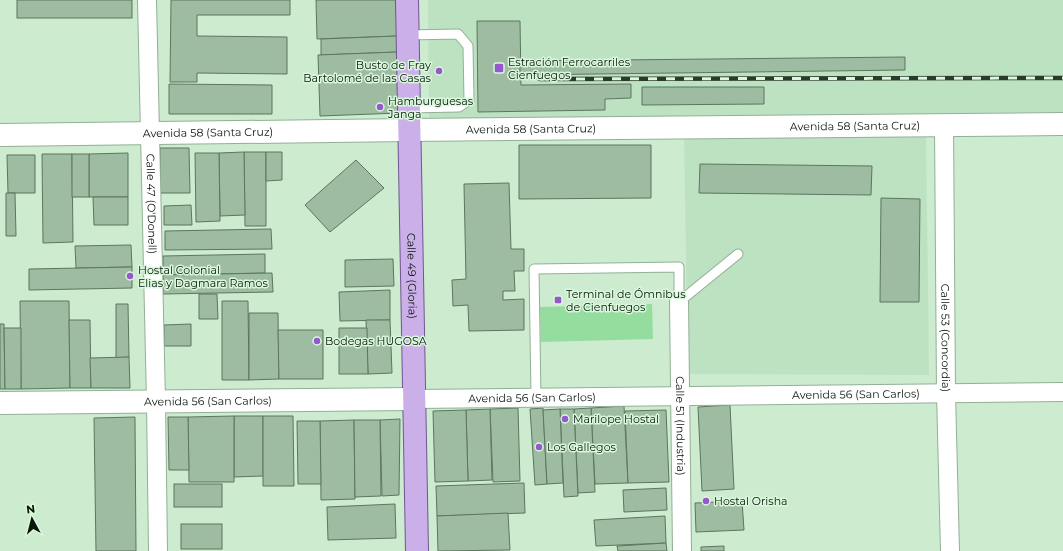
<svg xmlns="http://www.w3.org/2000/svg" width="1063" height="551" viewBox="0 0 1063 551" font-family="Montserrat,sans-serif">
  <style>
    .built { fill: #bde2c1 }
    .green { fill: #95dd9f }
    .building { fill: #9ebca1; stroke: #5b775f }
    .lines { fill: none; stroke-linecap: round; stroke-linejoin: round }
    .service-casing { stroke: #92b096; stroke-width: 11 }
    .minor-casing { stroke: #92b096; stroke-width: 20 }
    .tertiary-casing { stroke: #92b096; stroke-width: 24 }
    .secondary-casing { stroke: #92b096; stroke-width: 24 }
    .primary-casing { stroke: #715692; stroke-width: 24 }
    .service { stroke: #fff; stroke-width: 9 }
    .minor { stroke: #fff; stroke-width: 18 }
    .tertiary { stroke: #fff; stroke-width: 22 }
    .secondary { stroke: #fff; stroke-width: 22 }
    .primary { stroke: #cbafe9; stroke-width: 22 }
    .rail-casing { stroke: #2c3a2e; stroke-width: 4.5 }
    .rail { stroke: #d9f8dc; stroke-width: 3; stroke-dasharray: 9; stroke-linecap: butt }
    .poi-dot { fill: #9558cf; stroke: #d9f8dc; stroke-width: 1.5 }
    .labels { text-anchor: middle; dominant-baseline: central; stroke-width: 3; stroke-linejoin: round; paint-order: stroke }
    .poi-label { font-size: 11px; fill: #0a150c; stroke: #d9f8dc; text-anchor: start }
    .street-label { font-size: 11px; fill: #0a150c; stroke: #d9f8dc }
  </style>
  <rect width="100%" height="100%" fill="#ccebcf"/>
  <g class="built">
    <polygon points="428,0 1063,0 1063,112 429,119"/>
    <polygon points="684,133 926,137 929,375 688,374"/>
  </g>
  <polygon class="green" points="652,304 653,339 541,342 540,307"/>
  <g class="building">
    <rect x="17" y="0" width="115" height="18"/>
    <polygon points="171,0 290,0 290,15 197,15 197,36 287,37 287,74 197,73 197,82 170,82"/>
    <polygon points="316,0 396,0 397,36 317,39"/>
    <polygon points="477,21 520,21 521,85 631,84 631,98 605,99 605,110 478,112"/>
    <polygon points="397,36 397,52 321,55 321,39"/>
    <polygon points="397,52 400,113 320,116 318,55"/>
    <polygon points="905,57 905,70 520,75 520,61"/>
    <polygon points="169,84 272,85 272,114 169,114"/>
    <polygon points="642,87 764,87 764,104 642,105"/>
    <polygon points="519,145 651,145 651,198 519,199"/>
    <polygon points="160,148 189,148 190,193 160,193"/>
    <polygon points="244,152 266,152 266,226 245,226"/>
    <polygon points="244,152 245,215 220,216 219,153"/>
    <polygon points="266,152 282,152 282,180 266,181"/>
    <polygon points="128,153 128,197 89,197 89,154"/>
    <polygon points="195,153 219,153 220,221 196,222"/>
    <polygon points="42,154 72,154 73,242 43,243"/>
    <rect x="72" y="154" width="17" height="43"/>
    <polygon points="7,155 35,155 35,193 8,193"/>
    <polygon points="356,160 384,188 330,232 305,205"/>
    <polygon points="700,164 872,166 871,195 699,193"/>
    <polygon points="509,183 511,249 524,249 524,271 514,271 515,291 503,291 503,300 524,299 524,330 469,331 468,305 453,306 452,280 466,279 464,184"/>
    <polygon points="6,193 15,193 16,236 6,236"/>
    <polygon points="93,197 128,197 128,225 94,225"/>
    <polygon points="881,198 920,199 919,302 880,302"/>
    <polygon points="191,205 192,225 164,225 164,206"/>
    <polygon points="271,229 272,249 165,250 165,231"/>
    <polygon points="131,245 132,267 76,268 75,246"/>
    <polygon points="265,254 265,273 163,275 163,256"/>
    <polygon points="393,259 394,286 345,287 345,260"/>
    <polygon points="132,267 132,288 29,290 29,269"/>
    <polygon points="272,273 273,292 163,294 163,275"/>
    <polygon points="390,290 390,320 340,321 339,292"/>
    <polygon points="199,294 217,294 218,319 199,319"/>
    <polygon points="20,301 69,301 70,388 21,389"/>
    <polygon points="222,301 248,301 249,380 222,380"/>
    <polygon points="116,304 128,304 129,357 116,358"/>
    <polygon points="249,313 278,313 279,379 249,380"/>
    <polygon points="69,320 90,320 91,388 70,388"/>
    <polygon points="366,320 390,320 392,373 368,374"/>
    <polygon points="0,324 4,324 5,389 0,389"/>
    <polygon points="191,324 191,346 164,346 164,325"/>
    <polygon points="4,328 21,328 21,389 5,389"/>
    <polygon points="339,328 367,328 368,374 339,374"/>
    <polygon points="278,330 323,330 323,379 279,379"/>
    <polygon points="129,357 130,388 91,388 90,358"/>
    <polygon points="730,405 734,489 702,491 698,407"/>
    <polygon points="624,406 628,483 595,484 591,408"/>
    <polygon points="518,408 520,481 493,482 490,409"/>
    <polygon points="543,408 547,484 535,485 530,409"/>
    <polygon points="591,408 595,492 578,493 574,409"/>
    <polygon points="490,409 492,480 468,481 466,410"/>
    <polygon points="560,409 574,409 578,496 564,497"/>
    <polygon points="560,409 563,483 547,484 543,410"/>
    <polygon points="466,410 468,481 435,482 433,411"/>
    <polygon points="666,410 669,482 628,483 625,411"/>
    <polygon points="234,416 263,416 263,476 234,477"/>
    <polygon points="234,416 234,482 189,482 188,417"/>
    <polygon points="263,416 293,416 294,486 263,486"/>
    <polygon points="135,417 136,551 96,551 94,418"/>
    <polygon points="168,417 188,417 189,470 169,470"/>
    <polygon points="400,419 399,495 382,496 380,420"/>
    <polygon points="354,420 355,499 321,500 320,421"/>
    <polygon points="354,420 380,420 381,496 355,497"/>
    <polygon points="297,421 320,421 321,484 298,484"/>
    <polygon points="524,483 525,513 437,516 436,486"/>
    <rect x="174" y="484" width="48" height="23"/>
    <polygon points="666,488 667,510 624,512 623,490"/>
    <polygon points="742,501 744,530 696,532 695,503"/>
    <polygon points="395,504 396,538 328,540 327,507"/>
    <polygon points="508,513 510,550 438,551 437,516"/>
    <polygon points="665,516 666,543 596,546 594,520"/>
    <rect x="181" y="524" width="41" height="25"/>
    <polygon points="666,543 667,551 618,551 617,546"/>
    <polygon points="724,546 724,551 701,551 701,547"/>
  </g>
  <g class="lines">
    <defs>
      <g id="service">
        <polyline points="407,35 458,34 468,46 469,100 459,107 408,108"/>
        <polyline points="679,302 738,254"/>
        <polyline points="536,398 534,269 679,267 679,302"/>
      </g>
      <g id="minor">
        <path id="s1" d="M147,0L156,402L158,551"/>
        <path id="s2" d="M944,125L946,393L950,551"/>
        <path id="s3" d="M679,302L682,551"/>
        <path id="s4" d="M413,399L1063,392"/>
      </g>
      <g id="tertiary">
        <path id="s5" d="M409,130L1063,124"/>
      </g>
      <g id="secondary">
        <path id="s6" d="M0,135L409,130"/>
        <path id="s7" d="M0,403L413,399"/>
      </g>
      <g id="primary">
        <path id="s8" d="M407,0L417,551"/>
      </g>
    </defs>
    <use href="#service" class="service-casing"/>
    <use href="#minor" class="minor-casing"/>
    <use href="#tertiary" class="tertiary-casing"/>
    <use href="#secondary" class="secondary-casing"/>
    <use href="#primary" class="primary-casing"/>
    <use href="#service" class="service"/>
    <use href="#minor" class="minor"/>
    <use href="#tertiary" class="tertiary"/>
    <use href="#secondary" class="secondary"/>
    <use href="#primary" class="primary"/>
    <defs>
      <polyline id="rail" points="540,79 1063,78"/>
    </defs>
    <use href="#rail" class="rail-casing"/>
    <use href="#rail" class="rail"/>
  </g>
  <g class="poi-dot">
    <rect x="494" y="63" width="10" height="10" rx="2"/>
    <circle cx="439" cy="71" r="4"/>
    <circle cx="380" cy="107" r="4"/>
    <circle cx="130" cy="276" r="4"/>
    <rect x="554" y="296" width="8" height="8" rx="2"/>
    <circle cx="317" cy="341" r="4"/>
    <circle cx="565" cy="419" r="4"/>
    <circle cx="539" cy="447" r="4"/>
    <circle cx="706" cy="501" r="4"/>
  </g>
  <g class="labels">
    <g class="poi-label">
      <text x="508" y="62">Estración Ferrocarriles<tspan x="508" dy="13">Cienfuegos</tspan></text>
      <text x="431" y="65" text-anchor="end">Busto de Fray<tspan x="431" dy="13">Bartolomé de las Casas</tspan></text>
      <text x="388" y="101">Hamburguesas<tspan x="388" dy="13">Janga</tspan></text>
      <text x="138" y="270">Hostal Colonial<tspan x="138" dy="13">Elias y Dagmara Ramos</tspan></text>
      <text x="566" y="294">Terminal de Ómnibus<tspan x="566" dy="13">de Cienfuegos</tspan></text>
      <text x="325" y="341">Bodegas HUGOSA</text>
      <text x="573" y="419">Marilope Hostal</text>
      <text x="547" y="447">Los Gallegos</text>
      <text x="714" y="501">Hostal Orisha</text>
    </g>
    <g class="street-label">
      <text stroke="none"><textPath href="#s5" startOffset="446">Avenida 58 (Santa Cruz)</textPath></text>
      <text stroke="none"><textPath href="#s5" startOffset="122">Avenida 58 (Santa Cruz)</textPath></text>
      <text stroke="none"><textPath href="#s6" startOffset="208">Avenida 58 (Santa Cruz)</textPath></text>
      <text stroke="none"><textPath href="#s1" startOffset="204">Calle 47 (O'Donell)</textPath></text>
      <text stroke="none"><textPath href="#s8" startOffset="276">Calle 49 (Gloria)</textPath></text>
      <text stroke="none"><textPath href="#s2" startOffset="213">Calle 53 (Concordia)</textPath></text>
      <text stroke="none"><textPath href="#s4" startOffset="443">Avenida 56 (San Carlos)</textPath></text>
      <text stroke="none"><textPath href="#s4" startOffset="119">Avenida 56 (San Carlos)</textPath></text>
      <text stroke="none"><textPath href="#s7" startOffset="208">Avenida 56 (San Carlos)</textPath></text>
      <text stroke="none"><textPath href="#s3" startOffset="124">Calle 51 (Industria)</textPath></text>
    </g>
  </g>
  <g transform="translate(32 519) rotate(353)" stroke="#d9f8dc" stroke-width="3" paint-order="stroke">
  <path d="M0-3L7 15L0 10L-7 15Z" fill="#0a150c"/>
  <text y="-6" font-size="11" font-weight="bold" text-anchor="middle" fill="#0a150c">N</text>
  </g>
</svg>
